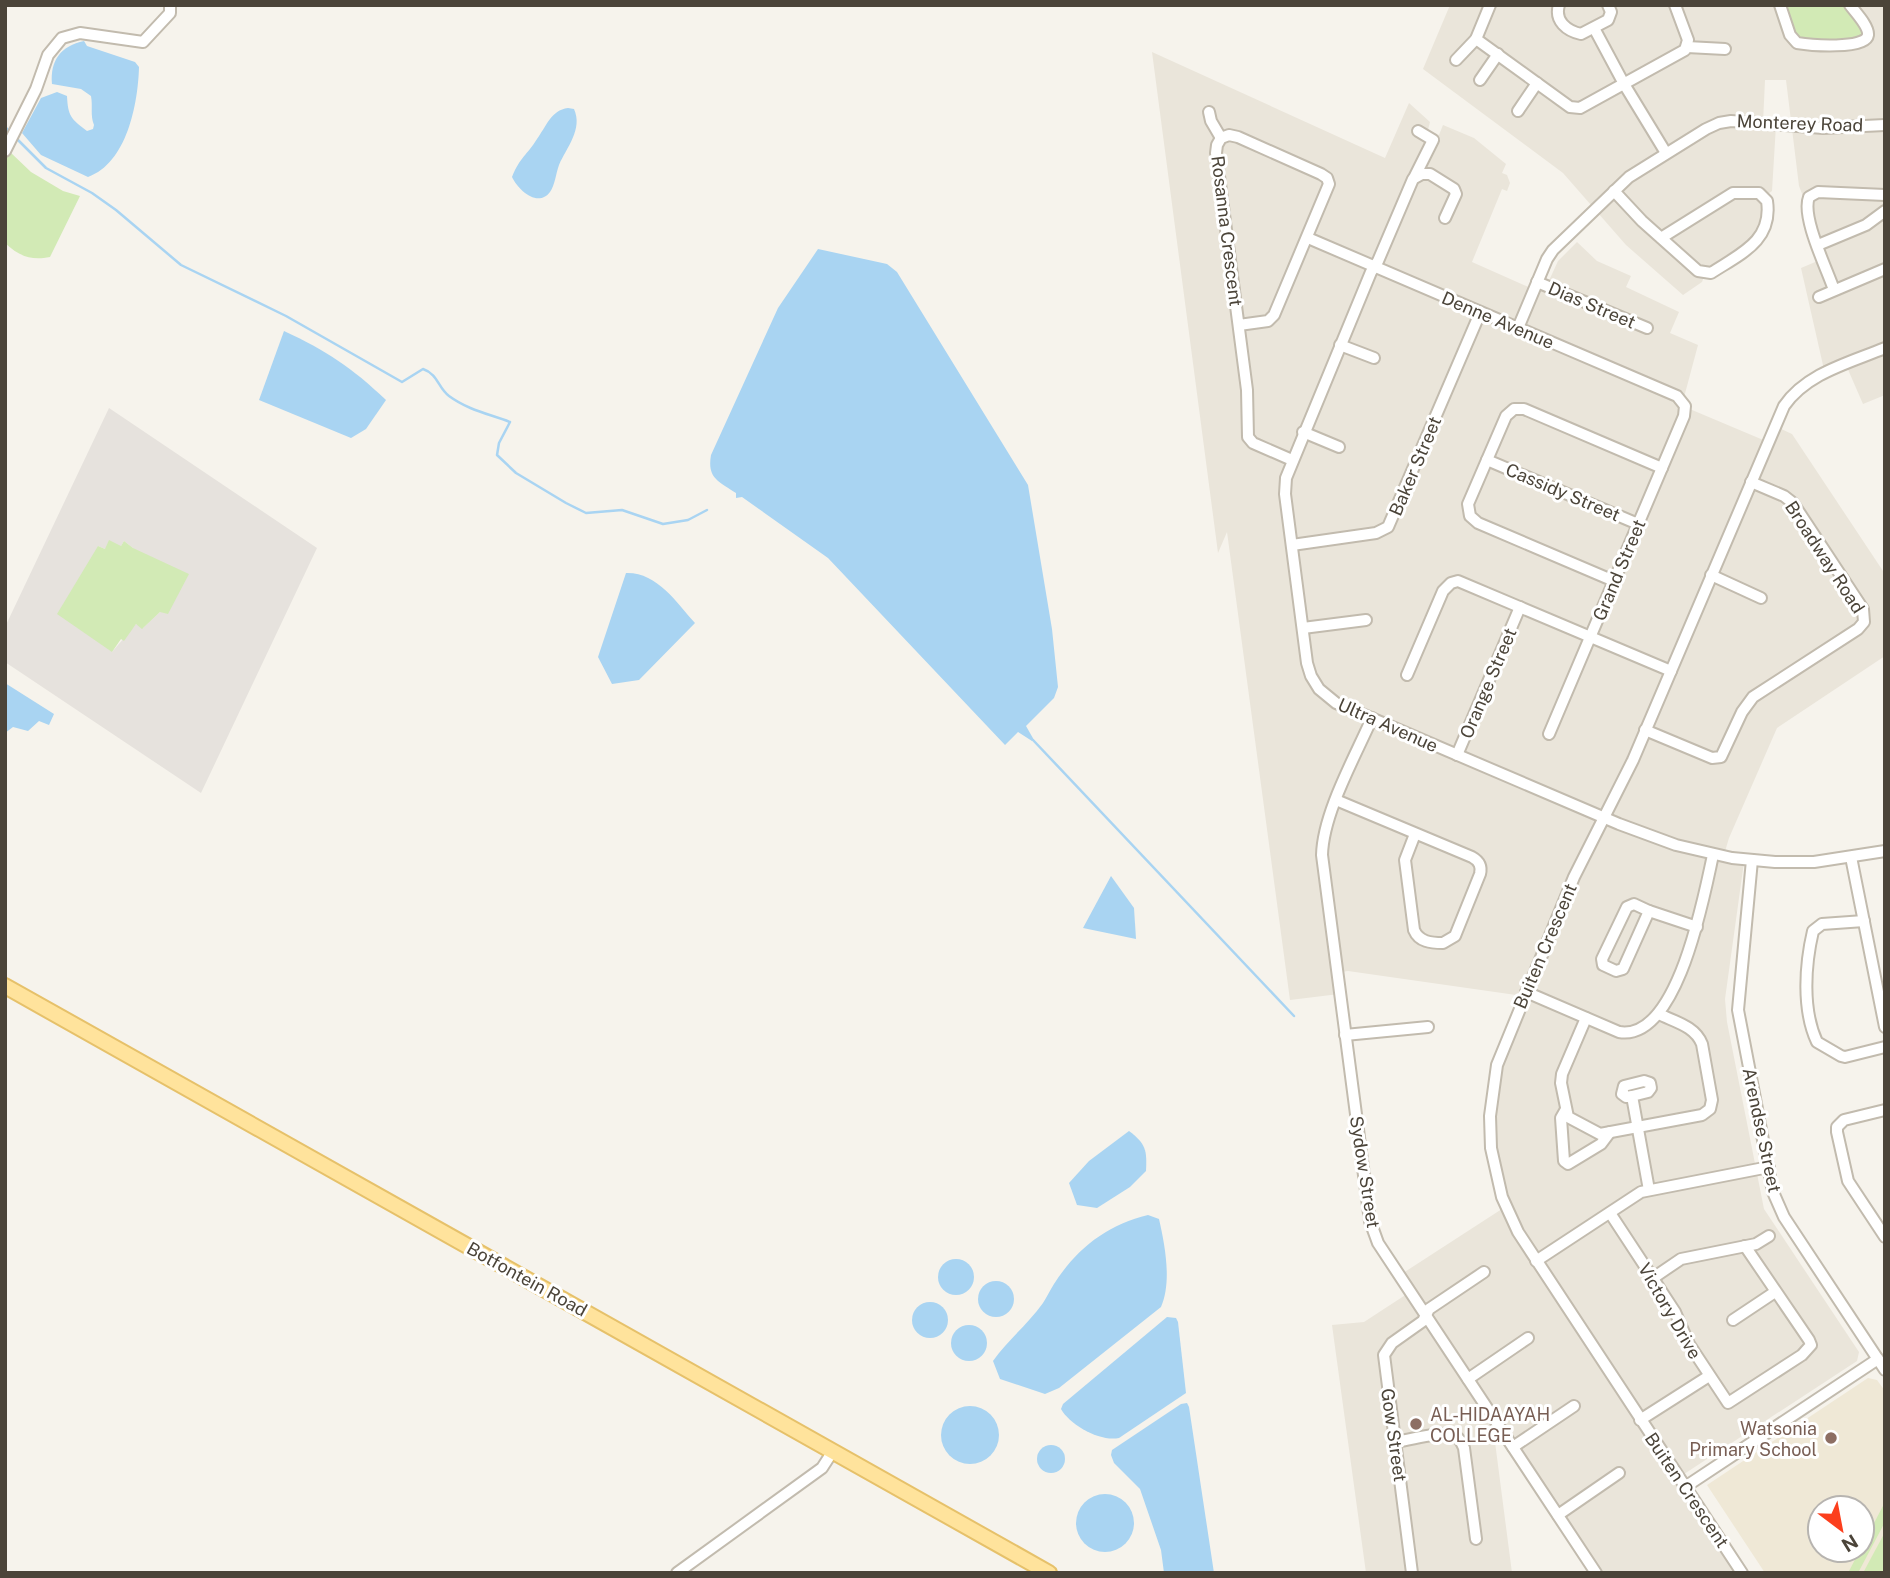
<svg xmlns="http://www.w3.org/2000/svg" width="1890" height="1578" viewBox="0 0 1890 1578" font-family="'Public Sans',sans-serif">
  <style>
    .residential { fill: #eae5da }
    .industrial { fill: #e6e2dd; fill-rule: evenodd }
    .education { fill: #efe8d6; fill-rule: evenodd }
    .green { fill: #d2eab5 }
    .water { fill: #a9d4f2 }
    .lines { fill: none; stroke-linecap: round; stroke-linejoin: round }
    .stream { stroke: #a9d4f2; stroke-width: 2.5 }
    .minor-casing { stroke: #c2bbae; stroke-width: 14 }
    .major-casing { stroke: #e6c16a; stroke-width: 18 }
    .minor { stroke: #fff; stroke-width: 10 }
    .major { stroke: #ffe39c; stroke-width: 14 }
    .education-dot { fill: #8d6e63; stroke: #fff; stroke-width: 2.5 }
    .labels { text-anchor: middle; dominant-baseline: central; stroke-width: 6; stroke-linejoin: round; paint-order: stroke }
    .street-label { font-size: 18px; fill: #4b4439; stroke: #fff }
    .education-label { font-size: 18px; fill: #785e54; stroke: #fff; text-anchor: start }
  </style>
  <rect width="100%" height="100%" fill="#f6f3ec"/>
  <g class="residential">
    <polygon points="1450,5 1885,5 1885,395 1863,404 1846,365 1825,374 1801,268 1820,260 1806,204 1799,186 1786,80 1765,80 1763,123 1776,125 1772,191 1765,196 1766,229 1705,274 1702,282 1683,295 1626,245 1563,173 1423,69"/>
    <polygon points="1152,52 1385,158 1409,103 1430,122 1428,130 1439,135 1443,125 1474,138 1506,164 1502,173 1507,175 1510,183 1507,191 1502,189 1472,262 1533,289 1547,285 1558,261 1577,242 1597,261 1631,276 1626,287 1679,312 1670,333 1698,345 1683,401 1685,407 1768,442 1775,426 1792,434 1885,574 1885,656 1777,728 1729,838 1723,858 1744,862 1725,999 1727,1022 1764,1209 1859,1352 1857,1361 1678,1478 1740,1573 1596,1573 1504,1435 1495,1442 1512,1573 1366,1573 1332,1325 1364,1322 1410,1292 1400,1275 1505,1207 1495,1180 1492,1086 1523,996 1348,971 1336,973 1339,994 1290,1000 1227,532 1218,553"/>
  </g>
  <path class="industrial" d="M109,408L317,548L201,793L5,662V627ZM124,541L133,548L160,612L143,628L136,624L112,652L98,546L105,549L121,546Z"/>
  <path class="education" d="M1868,1378L1877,1380L1885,1391V1573H1765L1707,1485ZM1820,1508H1862V1550H1820Z"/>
  <g class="green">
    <path d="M1789,5H1846L1863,31L1862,38C1842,40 1813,47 1795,37L1786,9Z"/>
    <path d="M10,152L31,172L63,191L80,196L50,257C31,261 19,256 5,243V162Z"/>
    <polygon points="109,540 121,546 124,541 133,548 189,574 168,614 160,612 142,629 136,624 124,641 121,639 112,652 57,614 98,546 105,549"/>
    <polygon points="1885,1502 1885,1522 1858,1573 1848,1573"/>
    <polygon points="1885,1532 1885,1573 1863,1573"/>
  </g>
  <g class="water">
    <path d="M84,41L87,46L135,62L139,67C138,104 127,163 88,177L41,155L22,133L41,98L57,92L67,96C68,116 71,119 87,131L93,129L94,125C90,115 93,107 91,96L81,89L52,84C50,60 61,46 84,41Z"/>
    <path d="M568,108L574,109C583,129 567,147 559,165C556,173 555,185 550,192C538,208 518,190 512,177C520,157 527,155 537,139C546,127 551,110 568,108Z"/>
    <path d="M818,249L887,264L897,272L1028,485L1052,629L1058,687L1054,698L1026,726L1034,740L1032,741L1018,732L1005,745L828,558L742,497L736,498V493C718,481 707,478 711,455L778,308Z"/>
    <path d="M284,331C327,351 351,367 386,400L366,429L351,438L259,400Z"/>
    <path d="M626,573C657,572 676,602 695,623L639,680L612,684L598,657Z"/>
    <polygon points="5,683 54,714 49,725 39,721 28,731 13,727 5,733"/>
    <polygon points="1111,876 1134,908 1136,939 1083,928"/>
    <path d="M1129,1131C1146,1144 1147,1150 1146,1171L1130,1187L1097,1208L1077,1205L1069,1183L1089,1161Z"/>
    <path d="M1148,1215L1159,1219C1165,1245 1172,1282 1161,1307L1059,1388L1045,1394L1000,1379L993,1361C1008,1340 1028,1324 1043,1303C1047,1297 1050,1290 1054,1284C1077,1248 1107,1225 1148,1215Z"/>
    <circle cx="956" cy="1277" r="18"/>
    <circle cx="996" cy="1299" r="18"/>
    <circle cx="930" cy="1320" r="18"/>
    <path d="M1167,1317L1176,1318L1178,1322L1186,1393L1119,1438C1100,1442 1070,1425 1061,1409L1063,1404Z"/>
    <circle cx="969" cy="1343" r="18"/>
    <polygon points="1187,1403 1189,1407 1214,1573 1164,1573 1161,1550 1140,1489 1114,1463 1111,1455 1112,1450 1181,1404"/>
    <circle cx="970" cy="1435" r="29"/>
    <circle cx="1051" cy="1459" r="14"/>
    <circle cx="1105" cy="1523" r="29"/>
  </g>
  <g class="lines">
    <g class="stream">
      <polyline points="5,127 11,133"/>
      <path d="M15,137L46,168L92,193L116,210L181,265L286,316L402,382L423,369C438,374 438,388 449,396C468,410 489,414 510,422L499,443L497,455L516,473L566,503L586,513L622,510L663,524L688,520L707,510"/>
      <polyline points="1033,740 1294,1016"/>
    </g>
    <defs>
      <g id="minor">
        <path d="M1559,5C1554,21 1567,31 1581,34L1608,20L1611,12L1608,5"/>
        <path d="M1780,5L1790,35L1797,43C1809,45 1866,50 1868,35C1869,26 1855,12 1850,5"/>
        <polyline points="1594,28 1624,84 1666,153"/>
        <polyline points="1476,39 1570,107 1580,108 1685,50 1688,40 1675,5"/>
        <polyline points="1687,47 1725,49"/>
        <polyline points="1456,60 1476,39 1490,5"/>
        <polyline points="1480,80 1498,54"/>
        <polyline points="1518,111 1537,83"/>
        <polyline points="1209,112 1211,121 1221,138"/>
        <polyline points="5,151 36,89 48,55 62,38 80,33 143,42 170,13 170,5"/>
        <polyline points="1414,178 1433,140 1418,131"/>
        <path d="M1614,191L1642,221L1698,271L1711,273C1740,254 1773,241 1767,201L1759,193H1733L1661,238"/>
        <polyline points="1445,218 1456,194 1454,189 1430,174 1422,174 1413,179 1378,261 1371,272 1286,478 1285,494 1307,663 1311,676 1319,689 1336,703 1619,824 1676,845 1732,858 1775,862 1814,862 1885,851"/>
        <polyline points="1308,238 1677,396 1685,406 1684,416 1549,734"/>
        <polyline points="1818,245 1866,225 1885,211"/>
        <polyline points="1537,282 1647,328"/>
        <path d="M1834,290C1827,269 1801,217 1809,197L1818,192L1885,195"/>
        <polyline points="1819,297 1885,269"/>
        <polyline points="1239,325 1268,321 1274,315 1329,184 1327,178 1321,174 1238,137 1229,135 1221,138 1217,145 1216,153 1247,390 1248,437 1253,443 1292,460"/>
        <polyline points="1518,328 1547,259 1553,250 1629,177 1706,129 1719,123 1731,121 1823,128 1885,125"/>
        <polyline points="1340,345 1374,358"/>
        <polyline points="1303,432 1339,447"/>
        <polyline points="1487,460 1638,524"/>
        <polyline points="1292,545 1376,533 1388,527 1480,313"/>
        <polyline points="1711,575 1761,598"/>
        <polyline points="1614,581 1478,523 1470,516 1468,504 1506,416 1514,409 1524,409 1662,468"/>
        <polyline points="1303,628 1366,620"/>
        <polyline points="1407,675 1443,591 1451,583 1458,581 1671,671"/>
        <path d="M1372,718C1355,757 1323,813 1322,855L1370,1221L1378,1243L1596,1573"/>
        <polyline points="1645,730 1712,758 1721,757 1742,712 1753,697 1858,629 1864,622 1863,609 1793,503 1784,496 1751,482"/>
        <polyline points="1457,755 1520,607"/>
        <path d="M1336,800L1472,857C1479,861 1482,866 1480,874L1455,936L1443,943C1431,943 1419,942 1414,930L1405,860L1415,834"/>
        <polyline points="1851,857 1885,1027"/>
        <polyline points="1752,860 1738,1010 1773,1192 1784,1217 1885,1370"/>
        <polygon points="1634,904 1649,911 1623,969 1616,971 1603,965 1602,959 1627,907"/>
        <polyline points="1649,911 1697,927"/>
        <path d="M1864,921L1822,924L1813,931C1805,965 1802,1010 1817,1042L1841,1056L1845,1057L1885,1047"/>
        <path d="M1526,992L1619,1032C1678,1042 1704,895 1713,855"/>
        <path d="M1586,1018L1562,1074L1561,1083L1568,1117L1600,1134L1702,1115L1710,1109L1712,1100L1702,1044C1695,1026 1675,1022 1659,1014"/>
        <polyline points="1345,1035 1428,1027"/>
        <polyline points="1632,1096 1626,1097 1622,1094 1624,1086 1644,1081 1650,1083 1651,1088 1648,1092 1632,1096 1649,1190"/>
        <polyline points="1885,1110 1844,1120 1837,1127 1837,1132 1848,1181 1885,1237"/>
        <polyline points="1565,1111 1561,1118 1564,1161 1568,1164 1601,1144 1610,1132"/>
        <polyline points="1610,1213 1675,1312 1689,1344 1728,1403 1802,1355 1811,1345 1809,1340 1745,1246"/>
        <polyline points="1536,1261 1641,1192 1769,1167"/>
        <polyline points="1653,1278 1681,1259 1756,1244 1769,1236"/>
        <polyline points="1733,1320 1775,1292"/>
        <polyline points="1468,1379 1528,1338"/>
        <polyline points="1640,1420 1709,1376"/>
        <path d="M1395,1442C1408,1440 1442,1431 1453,1435C1459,1437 1462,1443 1464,1448L1476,1539"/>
        <polyline points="1513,1447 1574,1406"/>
        <polyline points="1685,1487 1878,1359"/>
        <polyline points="1558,1515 1619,1473"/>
        <polyline points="677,1573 822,1468 833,1451"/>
        <polyline points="1412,1573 1384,1355 1392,1343 1423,1321 1429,1309 1484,1272"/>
        <path d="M1742,1573L1518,1232L1502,1197L1491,1148L1490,1116L1497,1065L1574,877L1633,760L1784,406C1807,373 1849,363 1885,348"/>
      </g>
      <polyline id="major" points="5,986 1049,1573"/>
    </defs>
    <use href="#minor" class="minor-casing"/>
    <use href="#major" class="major-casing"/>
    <use href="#minor" class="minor"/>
    <use href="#major" class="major"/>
  </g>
  <g class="education-dot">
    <circle cx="1416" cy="1424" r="7"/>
    <circle cx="1831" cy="1438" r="7"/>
  </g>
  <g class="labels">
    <g class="street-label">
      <text transform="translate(1800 123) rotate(2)">Monterey Road</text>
      <text transform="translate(1227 231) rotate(83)">Rosanna Crescent</text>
      <text transform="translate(1592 305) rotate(23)">Dias Street</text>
      <text transform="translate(1498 320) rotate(23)">Denne Avenue</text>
      <text transform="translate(1415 466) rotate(-67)">Baker Street</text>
      <text transform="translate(1563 492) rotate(23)">Cassidy Street</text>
      <text transform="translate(1825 557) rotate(57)">Broadway Road</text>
      <text transform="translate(1619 570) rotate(-67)">Grand Street</text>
      <text transform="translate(1488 683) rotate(-67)">Orange Street</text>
      <text transform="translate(1388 725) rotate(24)">Ultra Avenue</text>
      <text transform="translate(1545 946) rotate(-67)">Buiten Crescent</text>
      <text transform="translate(1762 1130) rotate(78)">Arendse Street</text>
      <text transform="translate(1365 1172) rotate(81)">Sydow Street</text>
      <text transform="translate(527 1279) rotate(29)">Botfontein Road</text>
      <text transform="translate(1670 1311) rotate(60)">Victory Drive</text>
      <text transform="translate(1394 1435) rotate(82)">Gow Street</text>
      <text transform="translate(1687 1490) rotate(56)">Buiten Crescent</text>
    </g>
    <g class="education-label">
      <text x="1430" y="1414">AL-HIDAAYAH<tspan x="1430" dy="21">COLLEGE</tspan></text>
      <text x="1817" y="1428" text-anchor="end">Watsonia<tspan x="1817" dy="21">Primary School</tspan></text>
    </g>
  </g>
  <rect width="1890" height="1578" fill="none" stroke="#4b4439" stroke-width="14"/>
  <g transform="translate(1841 1529) rotate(148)"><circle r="33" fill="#ffffff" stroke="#b7b4b0" stroke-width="2"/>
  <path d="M0-5L12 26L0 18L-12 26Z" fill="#fc3f1d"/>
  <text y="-10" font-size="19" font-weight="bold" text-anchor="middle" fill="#4b4439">N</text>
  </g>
</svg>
